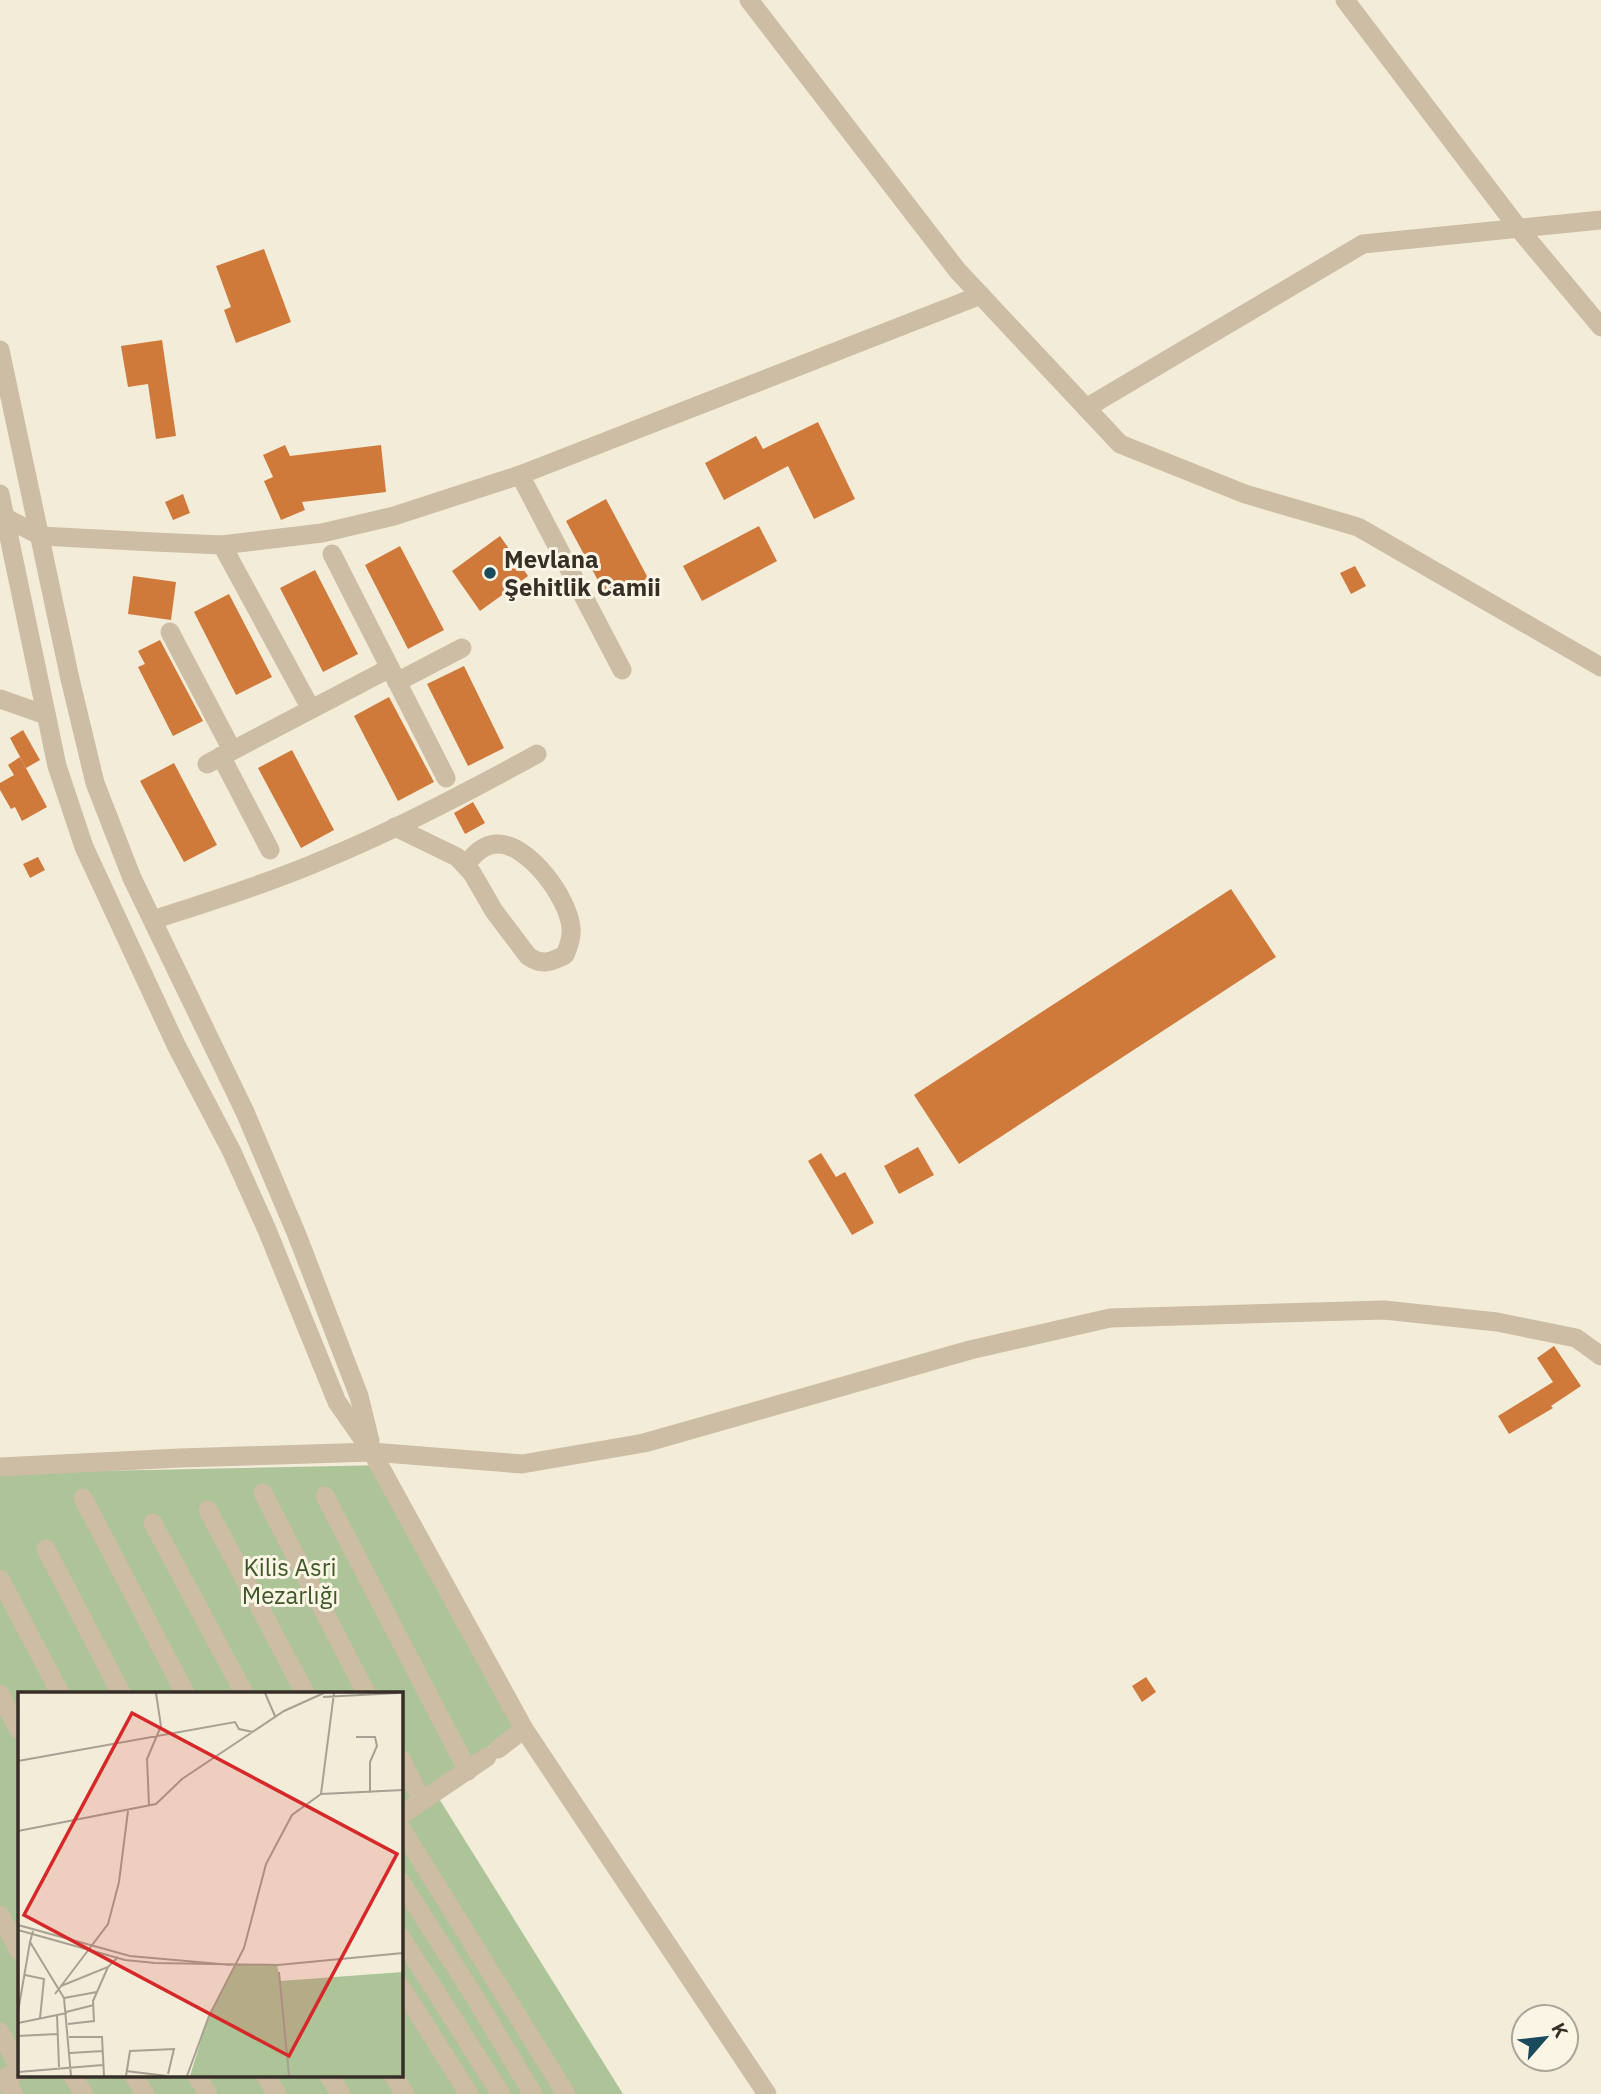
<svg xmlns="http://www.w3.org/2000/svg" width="1601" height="2094" viewBox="0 0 1601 2094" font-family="'IBM Plex Sans',sans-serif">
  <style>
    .green { fill: #adc398; fill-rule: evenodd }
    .building { fill: #cf793b }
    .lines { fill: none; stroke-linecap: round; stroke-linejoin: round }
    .minor { stroke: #ccbda4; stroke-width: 19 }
    .poi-dot { fill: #194b5c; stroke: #fbf5e6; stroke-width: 2.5 }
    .labels { text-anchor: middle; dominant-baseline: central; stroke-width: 6; stroke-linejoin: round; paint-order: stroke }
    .poi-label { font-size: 24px; font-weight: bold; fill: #372e26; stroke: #fbf5e6; text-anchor: start }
    .park-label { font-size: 24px; fill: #3e5728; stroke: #fbf5e6 }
    .inset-road { fill: none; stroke: #a8a091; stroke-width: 2 }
    .view { fill: #d62828; fill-opacity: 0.15; stroke: #d62828; stroke-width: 3.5 }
    .inset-edge { fill: none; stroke: #372e26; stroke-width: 3.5 }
  </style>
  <rect width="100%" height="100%" fill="#f3ecd9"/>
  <path class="green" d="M388,1465L525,1719L433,1789L623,2094H0V1473ZM19,1693H401V2075H19Z"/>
  <g class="building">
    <polygon points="264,249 291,322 236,343 224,310 231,307 216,266"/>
    <polygon points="162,340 176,436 156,439 148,384 128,387 121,346"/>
    <polygon points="818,422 855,499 814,519 788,466 724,500 705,463 756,436 763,449"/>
    <polygon points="285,445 290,456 381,445 386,492 302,502 305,510 281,520 264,481 273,477 263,455"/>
    <polygon points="183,494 190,513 173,520 165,502"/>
    <polygon points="606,499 648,578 608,599 566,521"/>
    <polygon points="759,526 777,561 702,601 683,566"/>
    <polygon points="500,536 528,576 480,611 452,571"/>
    <polygon points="400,546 444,630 408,649 365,565"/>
    <polygon points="1355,566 1366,586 1351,594 1340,573"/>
    <polygon points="315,570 358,654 323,672 280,588"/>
    <polygon points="133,576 176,582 171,620 128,614"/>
    <polygon points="229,594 272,677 236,695 194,612"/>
    <polygon points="160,640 203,721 173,736 138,667 145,664 138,651"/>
    <polygon points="464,666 504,748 468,766 427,684"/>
    <polygon points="389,697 434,782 398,801 354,716"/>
    <polygon points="23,730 40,760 26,768 10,738"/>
    <polygon points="292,750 334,830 301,848 258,768"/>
    <polygon points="20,757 47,807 22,821 15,807 11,809 0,790 0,783 14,775 8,765"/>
    <polygon points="174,763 217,845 184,862 140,781"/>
    <polygon points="473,802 485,823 465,834 454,813"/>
    <polygon points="38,857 45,870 30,878 23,864"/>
    <polygon points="1231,889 1276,957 959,1164 914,1095"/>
    <polygon points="918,1147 934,1175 899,1194 884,1166"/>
    <polygon points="821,1153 836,1177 845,1172 874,1223 852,1235 808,1161"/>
    <polygon points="1554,1346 1581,1386 1551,1406 1553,1408 1509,1434 1498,1416 1553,1382 1537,1358"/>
    <polygon points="1146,1677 1156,1692 1142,1702 1132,1686"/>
  </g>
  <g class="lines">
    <g class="minor">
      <polyline points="749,0 957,270 1120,444 1245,494 1358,527 1601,667"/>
      <polyline points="1345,0 1519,229 1601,327"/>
      <polyline points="0,350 70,679 95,783 132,878 245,1112 297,1235 359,1396 370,1441"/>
      <polyline points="1086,408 1363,244 1601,220"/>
      <polyline points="520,475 622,670"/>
      <polyline points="0,494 57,766 84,847 176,1045 232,1152 267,1230 337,1402 372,1452 524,1729 767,2094"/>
      <polyline points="0,515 41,536 154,542 222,545 322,533 394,516 520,475 981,295"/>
      <polyline points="222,545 311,709"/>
      <polyline points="332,554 446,778"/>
      <polyline points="170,632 232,750"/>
      <polyline points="397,682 462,648"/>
      <polyline points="0,699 46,715"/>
      <polyline points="221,756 270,850"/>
      <polyline points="207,764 390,668"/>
      <path d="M395,827L457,857L472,873L494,911L528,956C542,966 551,962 565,955C569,946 572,938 571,928C569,899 528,842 496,844C482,845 474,855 465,865"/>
      <path d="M153,920C211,901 269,883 325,859C398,829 468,792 537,754"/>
      <polyline points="0,1467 180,1458 372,1452 522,1464 644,1443 970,1350 1110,1318 1384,1310 1497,1322 1576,1338 1601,1356"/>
      <polyline points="263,1493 366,1693"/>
      <polyline points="325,1496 468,1771"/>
      <polyline points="83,1498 185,1693"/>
      <polyline points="208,1510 305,1693"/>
      <polyline points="153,1523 244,1693"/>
      <polyline points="46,1549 121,1693"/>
      <polyline points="0,1579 60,1693"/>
      <polyline points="0,1694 19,1730"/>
      <polyline points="498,1749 524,1729"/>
      <polyline points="401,1759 422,1801"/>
      <polyline points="401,1815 487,1757"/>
      <polyline points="401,1828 566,2094"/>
      <polyline points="401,1882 474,1996 533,2094"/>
      <polyline points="0,1915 19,1951"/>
      <polyline points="401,1937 501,2094"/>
      <polyline points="401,1987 469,2094"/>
      <polyline points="0,2032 19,2067"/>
      <polyline points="72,2075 84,2094"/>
      <polyline points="133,2075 145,2094"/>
      <polyline points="196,2075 208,2094"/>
      <polyline points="265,2075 277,2094"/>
      <polyline points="328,2075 341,2094"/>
      <polyline points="393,2075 405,2094"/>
      <polyline points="4,2078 14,2094"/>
      <polyline points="0,2081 19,2070"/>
    </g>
  </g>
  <circle class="poi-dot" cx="490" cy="573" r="7"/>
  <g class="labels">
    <g class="poi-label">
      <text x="504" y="559">Mevlana<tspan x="504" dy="28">Şehitlik Camii</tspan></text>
    </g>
    <g class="park-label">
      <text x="290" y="1567">Kilis Asri<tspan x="290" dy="28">Mezarlığı</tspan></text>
    </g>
  </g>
  <g transform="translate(18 1692)">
    <rect width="385" height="385" fill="#f3ecd9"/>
    <path d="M259,272L262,289L385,280V384H172L189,329L218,273Z" fill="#adc398"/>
    <path class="inset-road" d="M247,1L257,24M305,5L380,1M338,45H357L359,54L352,70V101M0,69L217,30L221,37L235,40M303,102L385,98M131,113L129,67L143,34L138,1M0,139L138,112L164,87L266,19L306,1M0,233L112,264L213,273M0,238L107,268L137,271L260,273L385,261M15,239L12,250L46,306L53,384M261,280L271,384M7,283L26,287L22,326M43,294L90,275L100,265M37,302L90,232L101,190L110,119M46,306L79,300M0,320L12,250M48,320L76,313M39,323L41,375M0,331L49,321M50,332L76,329L75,309L90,275M0,344L39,342M51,345H84L86,384M52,361L85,359M108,379L149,384M0,380L85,373M108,384L112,359L156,357L150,382M169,384L191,324L226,256L248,172L274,123L303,102L316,1"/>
    <path class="view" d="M114,21L379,162L271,364L6,223Z"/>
    <rect width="385" height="385" class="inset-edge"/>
  </g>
  <g transform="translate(1545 2038) rotate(62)"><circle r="33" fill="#fbf5e6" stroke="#ada599" stroke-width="2"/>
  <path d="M0-5L12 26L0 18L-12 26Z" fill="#194b5c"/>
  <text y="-10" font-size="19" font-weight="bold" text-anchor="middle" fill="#372e26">K</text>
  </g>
</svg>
